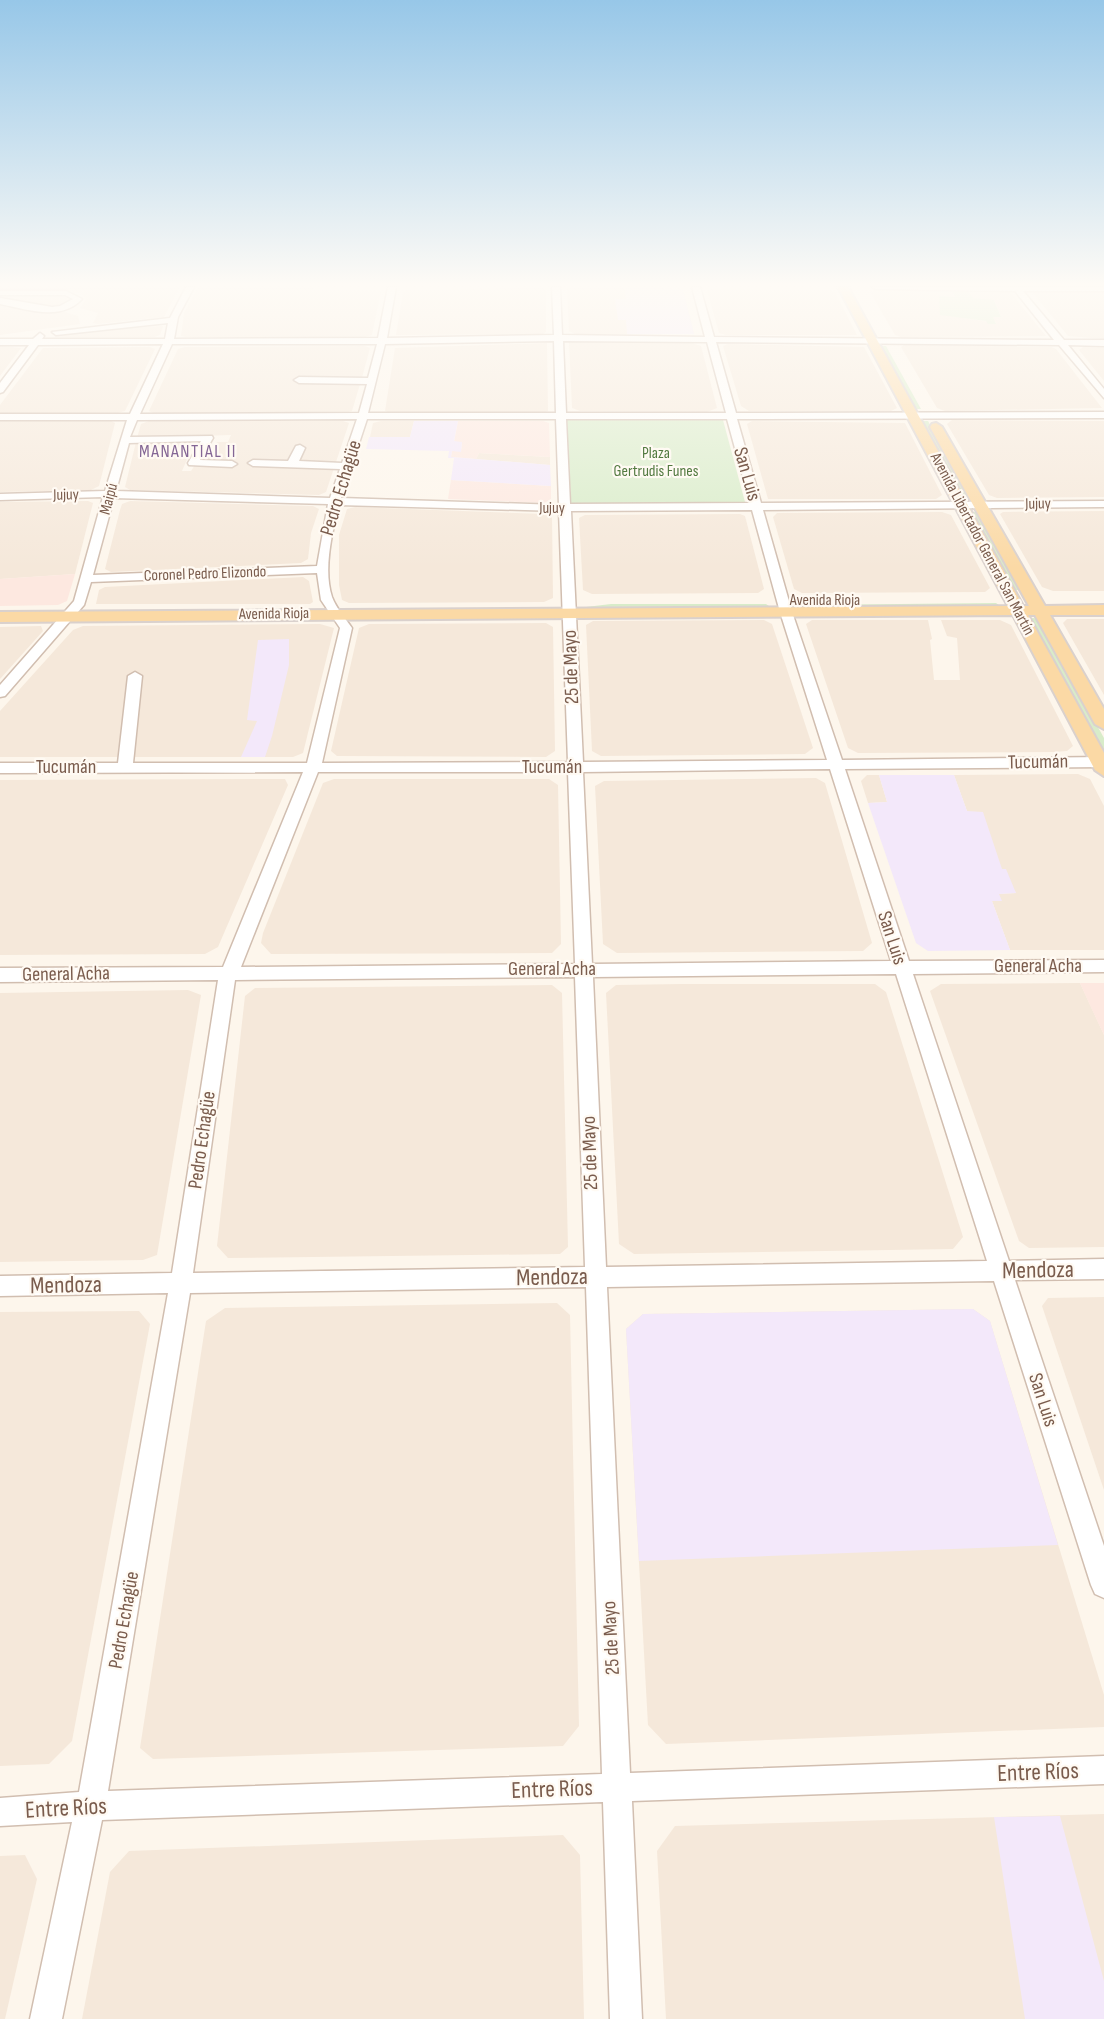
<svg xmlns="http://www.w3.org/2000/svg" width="1104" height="2019" viewBox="0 0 1104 2019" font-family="'Sofia Sans Condensed',sans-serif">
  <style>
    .residential { fill: #f5e8da }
    .commercial { fill: #fde8e0 }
    .education { fill: #f3e8fa }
    .green { fill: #d8ecc9 }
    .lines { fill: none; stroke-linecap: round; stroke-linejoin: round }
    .minor-casing { stroke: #d1beb0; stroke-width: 3 }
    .major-casing { stroke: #dad1cd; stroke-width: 4 }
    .minor { fill: #fff; fill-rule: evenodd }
    .major { fill: #fbd9a5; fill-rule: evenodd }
    .labels { text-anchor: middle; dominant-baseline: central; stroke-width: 4.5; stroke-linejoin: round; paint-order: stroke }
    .far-park-label { font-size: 16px; fill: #537a41; stroke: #fffaf3 }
    .far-street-label { font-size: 16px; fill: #7a5c4d; stroke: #fffaf3 }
    .far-neighbourhood-label { font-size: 18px; letter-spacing: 1.5px; fill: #846695; stroke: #fffaf3 }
    .street-label { font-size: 20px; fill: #7a5c4d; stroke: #fffaf3 }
    .near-street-label { font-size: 24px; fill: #7a5c4d; stroke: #fffaf3 }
  </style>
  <rect width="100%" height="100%" fill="#fdf6ec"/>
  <g class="residential">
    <polygon points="0,287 180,287 164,317 98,324 93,323 98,313 80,308 86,299 81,293 65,290 0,290"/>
    <polygon points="198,287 314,287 313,290 381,291 372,335 366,337 185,337 181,336 184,313"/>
    <polygon points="542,288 546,289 546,332 543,334 396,335 403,292 409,290"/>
    <polygon points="572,288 683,289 694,334 575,334 569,331 567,289"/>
    <polygon points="711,289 829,290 835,292 857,335 726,335 719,333 707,290"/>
    <polygon points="875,290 952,291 964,318 996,323 992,317 1001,317 995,301 973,298 968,291 1004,291 1011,293 1046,336 901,337 895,335 870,292"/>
    <polygon points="1036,291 1104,292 1104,339 1068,336 1033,293"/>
    <polygon points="4,296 60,296 71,299 61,305 42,306 1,298"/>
    <polygon points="0,304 36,312 61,311 78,316 80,324 0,335"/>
    <polygon points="163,326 160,335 154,337 52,337 98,330"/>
    <polygon points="569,342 692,343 701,346 717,408 707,412 580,411 572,408"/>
    <polygon points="547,343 548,411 543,413 391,413 385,411 395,348"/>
    <polygon points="728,344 864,347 897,408 891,411 749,411 741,406 723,346"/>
    <polygon points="904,345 1051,347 1056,349 1102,408 945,411 937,408 901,347"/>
    <polygon points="0,346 21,348 0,376"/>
    <polygon points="365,346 370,348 363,374 352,411 345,413 153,413 149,411 178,349 185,347"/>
    <polygon points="150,347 155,349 125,411 118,413 0,413 0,405 43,348"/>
    <polygon points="1083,347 1104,348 1104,381 1079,350"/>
    <polygon points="952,420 1104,421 1104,497 997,498 989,495 947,424"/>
    <polygon points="0,421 111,421 115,423 99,486 91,490 0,492"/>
    <polygon points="149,421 343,421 349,423 326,492 319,495 130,490 125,487 136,442 195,441 182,471 191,471 195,465 234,466 237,462 206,461 217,442 228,442 231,435 137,438 141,424"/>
    <polygon points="381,421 414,421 410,437 370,437 373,423"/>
    <polygon points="752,421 905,423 942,495 936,499 768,499 747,424"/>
    <polygon points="479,453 550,457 550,465 476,459"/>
    <polygon points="88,501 93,503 75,574 0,579 0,502"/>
    <polygon points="130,501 313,506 319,509 311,533 308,559 301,563 111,572 105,569 120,510 122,504"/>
    <polygon points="355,507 545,514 552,517 553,598 544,602 349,603 342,600 339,585 339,535 347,509"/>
    <polygon points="1104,511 1104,591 1053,591 1042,587 1000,514 1003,512"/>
    <polygon points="942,512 951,515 990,588 985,592 802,593 794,589 773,517 777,513"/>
    <polygon points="740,514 745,516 764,589 758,593 592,594 583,590 579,518 585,515"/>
    <polygon points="303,577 309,581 313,602 310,604 96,604 99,590 105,587"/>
    <polygon points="1067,619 1104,619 1104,695 1063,623"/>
    <polygon points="764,620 772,624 813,748 805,754 601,756 592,751 586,625 593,621"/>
    <polygon points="812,620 928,620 932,639 930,640 934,680 960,680 957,638 947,636 941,620 1000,620 1011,625 1073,746 1067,751 1054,752 858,753 848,748 806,624"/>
    <polygon points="546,623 553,627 555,751 546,757 337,756 331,751 359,628 369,624"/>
    <polygon points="320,624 334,628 303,753 293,757 0,757 0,711 73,630 83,626"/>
    <polygon points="41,626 43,631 0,679 0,627"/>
    <polygon points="1078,774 1090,779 1104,806 1104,950 1010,950 992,901 999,894 1016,893 967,811 954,775"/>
    <polygon points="867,775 879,775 887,802 868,803 861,781"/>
    <polygon points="816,778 825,783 872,943 863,951 617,953 603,944 595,786 604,781"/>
    <polygon points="285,779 288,785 218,947 205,954 0,955 0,780"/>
    <polygon points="334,779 549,779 558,785 561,944 552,953 271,954 261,943 263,933 323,783"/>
    <polygon points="1080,983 1104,1035 1104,1247 1029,1248 1019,1241 930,991 941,984"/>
    <polygon points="682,984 875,984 886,992 963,1237 953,1249 634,1254 619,1244 606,993 616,985"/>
    <polygon points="552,985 562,993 568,1247 560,1254 228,1258 217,1246 245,996 255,988"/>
    <polygon points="188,990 201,995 157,1255 143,1260 0,1262 0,993"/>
    <polygon points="1104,1297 1104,1490 1042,1306 1048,1298"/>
    <polygon points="557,1303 570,1315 579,1726 563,1746 153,1759 140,1748 206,1321 225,1308"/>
    <polygon points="973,1309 990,1321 1104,1695 1104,1727 666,1744 648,1725 626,1329 643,1314"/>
    <polygon points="139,1311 150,1324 72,1741 49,1764 0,1766 0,1312"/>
    <polygon points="1104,1814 1104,2019 666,2019 657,1851 675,1826"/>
    <polygon points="563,1835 580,1855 584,2019 82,2019 110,1872 129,1851"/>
    <polygon points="25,1855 37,1879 5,2019 0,2019 0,1856"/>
  </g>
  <g class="commercial">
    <polygon points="458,421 543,421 549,423 550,457 479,453 476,459 451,457 452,451 461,451 462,442 454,442"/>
    <polygon points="451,480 551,486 551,499 544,503 448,499"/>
    <polygon points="75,574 67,601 58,605 0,606 0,579"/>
    <polygon points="1080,983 1104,983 1104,1035 1089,1003"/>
  </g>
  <g class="education">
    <polygon points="625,288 683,289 694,334 627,334 626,320 618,320 615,299 626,299"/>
    <polygon points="414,421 458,421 454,441 462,442 461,452 452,451 451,457 550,465 551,486 451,480 454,458 448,458 449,451 366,449 369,437 410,437"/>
    <polygon points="289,639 289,665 272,736 265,757 241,757 257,721 247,720 258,640"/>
    <polygon points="879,775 954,775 967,811 983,812 1002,869 1006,869 1016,893 999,894 1002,901 992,901 1010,950 928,951 916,943 868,803 887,802"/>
    <polygon points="973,1309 990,1321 1058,1545 639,1561 626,1329 643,1314"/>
    <polygon points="1060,1816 1104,1981 1104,2019 1025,2019 994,1817"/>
  </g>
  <g class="green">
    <polygon points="952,291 968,291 973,298 994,300 1001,317 993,317 996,324 988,324 986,321 940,315 939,296 955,297"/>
    <polygon points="880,346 886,346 921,409 914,409"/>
    <polygon points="572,419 723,420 745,502 573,504 571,503 567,420"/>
    <polygon points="921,421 928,421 970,497 963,497"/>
    <polygon points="971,512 978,512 1021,590 1013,590"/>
    <polygon points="996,603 1000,606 804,608 801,605"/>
    <polygon points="611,604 766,604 769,606 586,607"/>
    <polygon points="1033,618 1038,619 1104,738 1104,749 1099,748 1029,619"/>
  </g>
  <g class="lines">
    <defs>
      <g id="minor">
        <path d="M186,287H194L178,317L174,339L378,338L388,287H396L387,338L554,335L552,287H560L562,335L705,337L692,287H700L714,337L1054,340L1015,291L876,289L872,287H1104V291H1023L1064,340H1104V346L1068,345L1104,389V398L1059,345L716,342L736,413L1104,412V418L737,419L761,503L1104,501V507L763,510L792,612L842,760L1104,757V767L845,769L909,961L1104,960V972L913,974L1009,1261L1104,1259V1279L1015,1280L1104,1546V1598L1095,1594L1091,1585L994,1281L607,1287L630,1773L1104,1756V1784L632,1801L642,2019H610L603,1802L102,1820L62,2019H30L72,1822L0,1826V1798L79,1792L168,1293L0,1296V1276L172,1273L218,980L0,982V968L223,967L303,772L0,773V763H118L128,676L135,672L142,676L133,763H307L340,628L321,600L317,573L91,582L84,605L5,696L0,697V685L74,601L103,497L0,500V494L105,491L127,420H0V414H130L163,344L38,345L3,392L0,393V383L29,345H0V339H33L40,333L44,336L42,339H165L168,323L56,335L52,332L170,318ZM554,341L556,413H368L385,344ZM563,341L707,342L726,413H566ZM172,344H377L368,378L299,377L294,380L299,383L367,384L359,413L140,414ZM357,419L342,463L299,461L305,448L300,445L296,446L288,461L253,460L248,463L253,466L340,469L330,498L116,491L129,443L201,441L188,463L189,465L232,467L237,464L232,461L200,460L213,438L212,436L130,437L137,420ZM367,419H556L559,505L341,498ZM566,419H727L750,503L570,504ZM114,498L328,504L317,566L93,575ZM339,505L559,511L568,762L322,763L352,628C345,618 336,608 332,597C323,570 332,532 339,505ZM752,510L780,612L827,760L583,762L571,511ZM830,769L891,961L592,964L583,772ZM318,772H568L575,964L241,967ZM896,974L987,1261L606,1267L593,977ZM575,977L585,1267L193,1273L235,980ZM586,1287L602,1774L108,1791L190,1293Z"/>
        <path d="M0,291H66L82,299C61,322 26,309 0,304V298L52,307L60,306L73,299L65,295H0Z"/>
      </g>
      <polygon id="major" points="838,287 848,287 1023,606 1029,606 930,427 932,424 936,423 942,427 1045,606 1104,605 1104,615 1050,615 1104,709 1104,729 1095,724 1035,615 1028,615 1104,753 1104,776 1095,770 1013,615 0,622 0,612 1008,606"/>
    </defs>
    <use href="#minor" class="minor-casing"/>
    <use href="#major" class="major-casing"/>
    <use href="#minor" class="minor"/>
    <use href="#major" class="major"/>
  </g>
  <linearGradient id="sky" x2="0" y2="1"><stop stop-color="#97c7e8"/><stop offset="0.5" stop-color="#fefbf6"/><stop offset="1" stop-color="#fefbf6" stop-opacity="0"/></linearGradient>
  <rect width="1104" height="569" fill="url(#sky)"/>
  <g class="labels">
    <g class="far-park-label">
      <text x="656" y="453">Plaza<tspan x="656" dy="18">Gertrudis Funes</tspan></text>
    </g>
    <g class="far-street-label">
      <text transform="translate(66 495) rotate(-1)">Jujuy</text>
      <text transform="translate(109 499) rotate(-75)">Maipú</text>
      <text transform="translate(1038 504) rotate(-1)">Jujuy</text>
      <text x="552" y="508">Jujuy</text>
      <text transform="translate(982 544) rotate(62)">Avenida Libertador General San Martín</text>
      <text transform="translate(205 574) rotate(-2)">Coronel Pedro Elizondo</text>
      <text x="825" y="600">Avenida Rioja</text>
      <text transform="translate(274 614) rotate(-1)">Avenida Rioja</text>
    </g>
    <g class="far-neighbourhood-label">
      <text x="188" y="451">MANANTIAL II</text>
    </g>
    <g class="street-label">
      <text transform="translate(747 474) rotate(74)">San Luis</text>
      <text transform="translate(341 488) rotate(-73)">Pedro Echagüe</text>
      <text transform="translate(571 667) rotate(-92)">25 de Mayo</text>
      <text transform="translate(1038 762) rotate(-1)">Tucumán</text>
      <text x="66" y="767">Tucumán</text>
      <text x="552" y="767">Tucumán</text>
      <text transform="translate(892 938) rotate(72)">San Luis</text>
      <text x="1038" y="966">General Acha</text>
      <text x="552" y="969">General Acha</text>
      <text transform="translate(66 974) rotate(-1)">General Acha</text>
      <text transform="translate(202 1140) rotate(-82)">Pedro Echagüe</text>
      <text transform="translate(590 1153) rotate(-92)">25 de Mayo</text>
      <text transform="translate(1043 1400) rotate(72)">San Luis</text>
      <text transform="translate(124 1620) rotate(-80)">Pedro Echagüe</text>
      <text transform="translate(611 1638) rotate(-93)">25 de Mayo</text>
    </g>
    <g class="near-street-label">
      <text transform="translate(1038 1270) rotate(-1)">Mendoza</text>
      <text transform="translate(552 1277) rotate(-1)">Mendoza</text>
      <text transform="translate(66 1285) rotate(-1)">Mendoza</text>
      <text transform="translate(1038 1772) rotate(-2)">Entre Ríos</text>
      <text transform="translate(552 1789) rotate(-2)">Entre Ríos</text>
      <text transform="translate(66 1808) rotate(-3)">Entre Ríos</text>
    </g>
  </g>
</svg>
